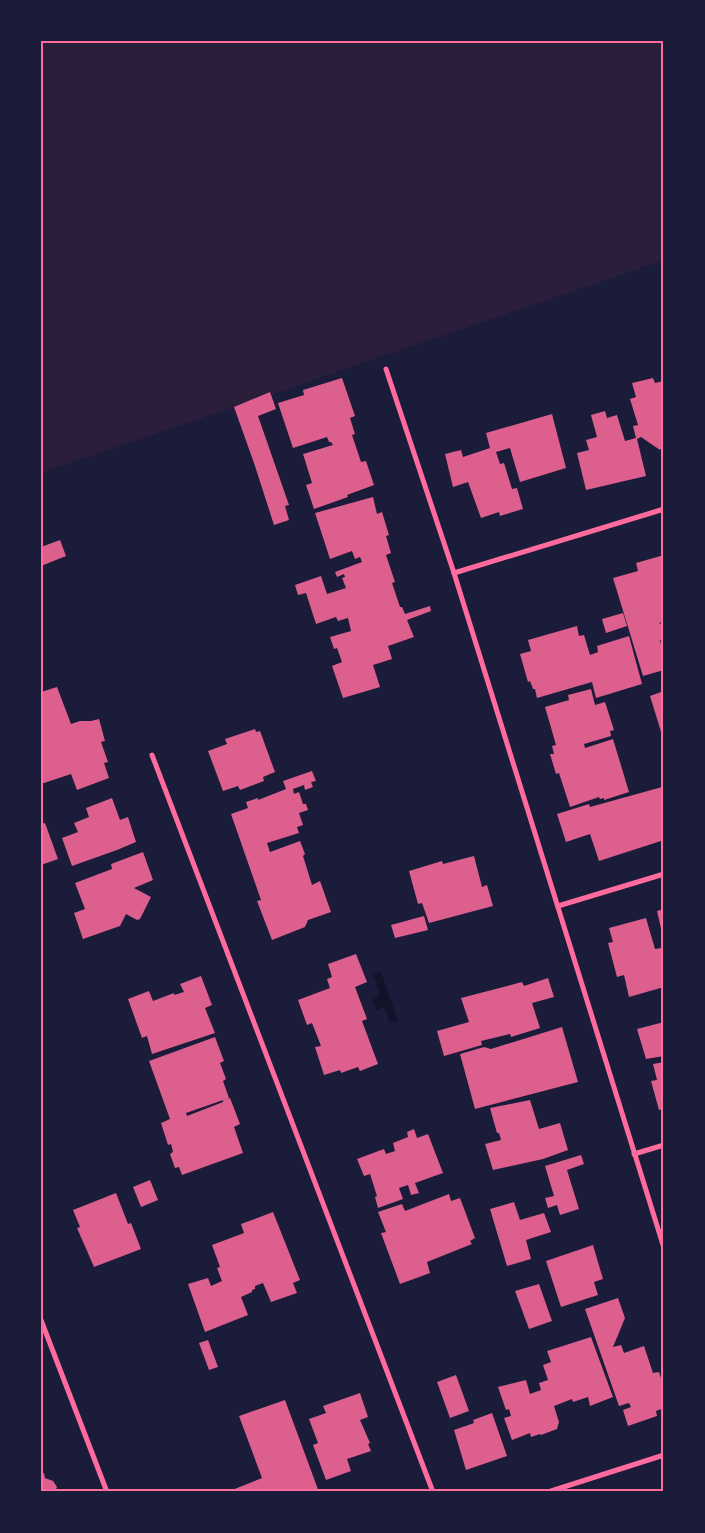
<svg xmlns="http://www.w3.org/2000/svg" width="705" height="1533" viewBox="0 0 705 1533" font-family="Cabin,sans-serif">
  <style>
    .green { fill: #2a1e3b }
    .water { fill: #12122b }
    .building { fill: #dd5f8e }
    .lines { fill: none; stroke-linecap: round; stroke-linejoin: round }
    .minor { stroke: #ff6b9d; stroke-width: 5 }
    .neatline { fill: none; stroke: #ff6b9d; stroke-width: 2 }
  </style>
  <rect width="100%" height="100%" fill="#1b1b3a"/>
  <polygon class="green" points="41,41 664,41 664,260 41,473"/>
  <polygon class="water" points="381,972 398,1021 390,1023 384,1007 376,1010 372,998 380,995 373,974"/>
  <g class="building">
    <polygon points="342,378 355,416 350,418 355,434 352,435 361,462 366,461 374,485 347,495 348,497 314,509 306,485 312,483 303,454 333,445 331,442 329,442 327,437 293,448 278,403 304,395 303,390"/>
    <polygon points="653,378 655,383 664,381 664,444 660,450 641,437 637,439 646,476 586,490 577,453 589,450 586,440 597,437 591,415 605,411 607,418 617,415 625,441 636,438 633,426 638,425 630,399 636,397 632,383"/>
    <polygon points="270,392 276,409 258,416 289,505 285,506 289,520 274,525 255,466 234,407"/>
    <polygon points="552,414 566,468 520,482 510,448 496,452 500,464 504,463 512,489 517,488 523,509 500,516 499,512 481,518 468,482 453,487 445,454 461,450 463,457 490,448 486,433"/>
    <polygon points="373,497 377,514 382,512 389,535 386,536 391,553 386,555 395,582 392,583 400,607 402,607 405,614 430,606 431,611 407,620 414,637 388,646 392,659 373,665 380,687 343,698 332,666 342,662 337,648 334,649 330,637 351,631 348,618 338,621 336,617 316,624 306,593 298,595 295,585 321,576 327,594 346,588 342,578 345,577 344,574 337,577 335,572 362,562 360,557 355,559 352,551 330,559 315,513"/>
    <polygon points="60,540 66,556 41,566 41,547"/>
    <polygon points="664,555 664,621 659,623 664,625 664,635 660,641 664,652 664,670 643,676 613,578 638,571 636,563"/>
    <polygon points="623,613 627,626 606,633 602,619"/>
    <polygon points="577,626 579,636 584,635 590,655 598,652 597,646 629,636 642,684 596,698 592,682 537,698 535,689 533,689 530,681 528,682 520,654 531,651 528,640"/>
    <polygon points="57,687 71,724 80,721 91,721 99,719 105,741 101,742 108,762 104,763 109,778 77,790 71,774 41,784 41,692"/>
    <polygon points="591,689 595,705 605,702 614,730 610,731 611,736 584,744 585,748 613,739 629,792 604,800 604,798 600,799 599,797 570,807 559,773 556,774 550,754 554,754 552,746 556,745 545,707 569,700 568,695"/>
    <polygon points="664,691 664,738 663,738 650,696"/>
    <polygon points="255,729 256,732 260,731 275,772 263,777 264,781 240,790 238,786 223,791 208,751 227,744 225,739"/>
    <polygon points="312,771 316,781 311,782 313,787 305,790 304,785 293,789 294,794 299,792 303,804 306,804 308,810 299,813 303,825 297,827 299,833 267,843 270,852 300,841 305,854 303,856 312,885 320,881 331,912 308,920 305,927 272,940 257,901 261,900 231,814 248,808 246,802 258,798 258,800 286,789 283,781"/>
    <polygon points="662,787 664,791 664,840 599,861 590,834 566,842 557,814 589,804 590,807"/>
    <polygon points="112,798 120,820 128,817 136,842 117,850 72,866 62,838 78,832 74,823 89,817 86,808"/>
    <polygon points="45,823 58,859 41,865 41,824"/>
    <polygon points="143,852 153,880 134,888 151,897 140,919 137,920 126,914 120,926 83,939 74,913 85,909 75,883 112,869 111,864"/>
    <polygon points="474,856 482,887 487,885 493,906 429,923 422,903 418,904 409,871 442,861 443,864"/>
    <polygon points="664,909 664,937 663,937 657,911"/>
    <polygon points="424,916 428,930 395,938 391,925"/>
    <polygon points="646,918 655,949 661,948 664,958 664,987 629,997 624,975 617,977 608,943 613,942 609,928"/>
    <polygon points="356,954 367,982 355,987 367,1019 362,1021 378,1064 360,1071 358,1067 341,1073 340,1070 324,1075 315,1047 321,1046 312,1023 307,1025 298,1000 330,988 327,979 332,977 328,964"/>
    <polygon points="201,976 212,1005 205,1008 215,1033 152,1054 147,1036 142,1038 128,999 149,991 153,1001 174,993 174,995 184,992 180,984"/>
    <polygon points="548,978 554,997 532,1003 540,1028 511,1037 510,1034 481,1041 482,1045 444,1056 437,1031 469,1022 461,998 522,982 524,986"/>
    <polygon points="664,1022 664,1056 646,1059 637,1029"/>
    <polygon points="562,1027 578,1082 475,1109 460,1054 484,1047 491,1049"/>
    <polygon points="215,1037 224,1061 220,1063 226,1079 223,1081 229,1098 186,1113 187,1116 223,1102 223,1100 230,1098 240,1124 234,1127 243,1153 182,1175 179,1167 175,1168 170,1154 173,1152 171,1144 168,1145 161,1123 170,1119 149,1061"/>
    <polygon points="664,1062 664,1109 659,1110 651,1081 657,1080 653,1064"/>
    <polygon points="530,1100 539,1129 560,1123 568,1150 543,1159 493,1170 485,1144 501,1140 499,1133 497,1133 490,1108"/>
    <polygon points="414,1129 417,1138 428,1134 443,1173 415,1183 419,1193 411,1195 408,1185 399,1188 403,1199 378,1208 375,1197 377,1196 370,1174 364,1176 357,1159 384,1149 386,1154 395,1151 393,1143 408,1137 407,1132"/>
    <polygon points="581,1155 584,1164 567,1170 579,1209 560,1215 557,1205 548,1208 545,1198 554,1196 545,1166"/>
    <polygon points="150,1180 158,1200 141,1207 133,1187"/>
    <polygon points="116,1193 128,1224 131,1223 141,1249 94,1267 77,1228 80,1227 73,1210"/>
    <polygon points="449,1194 451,1201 460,1198 475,1238 470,1241 472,1244 427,1262 430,1273 400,1284 381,1233 386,1232 378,1212 402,1204 405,1211"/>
    <polygon points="514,1202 520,1220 544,1213 551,1232 526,1240 531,1259 507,1266 490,1209"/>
    <polygon points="273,1212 300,1280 293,1283 297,1293 271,1302 263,1283 255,1286 255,1289 252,1290 252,1292 241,1297 248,1315 205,1332 188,1284 208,1278 211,1286 222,1281 217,1268 220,1267 212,1245 244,1233 241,1224"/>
    <polygon points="593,1245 603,1279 594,1282 598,1295 561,1307 546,1261"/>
    <polygon points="539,1284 552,1321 529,1329 515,1291"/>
    <polygon points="618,1298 625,1318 613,1347 621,1345 624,1353 644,1346 653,1373 659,1372 664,1388 664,1408 656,1411 657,1416 628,1426 623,1410 631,1407 629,1403 619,1406 585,1309"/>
    <polygon points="591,1337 613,1397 590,1406 588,1397 573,1402 572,1399 554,1406 559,1422 557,1429 541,1435 540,1434 531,1437 530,1433 512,1440 504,1418 511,1416 509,1409 506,1410 498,1387 526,1380 530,1394 541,1390 539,1383 548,1380 543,1365 551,1362 547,1351"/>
    <polygon points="208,1340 218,1367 209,1370 199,1343"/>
    <polygon points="456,1375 469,1411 450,1418 437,1382"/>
    <polygon points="360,1393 368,1417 360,1420 370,1443 368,1444 371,1451 347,1459 351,1471 326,1480 313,1445 318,1443 309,1419 326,1413 323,1406"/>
    <polygon points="285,1400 319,1492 227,1492 262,1478 239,1416"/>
    <polygon points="492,1413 507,1456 466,1470 454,1430 474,1423 473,1420"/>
    <polygon points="44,1473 45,1478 53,1481 57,1487 55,1492 41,1492 41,1474"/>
  </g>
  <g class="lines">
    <g class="minor">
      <polyline points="386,369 454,573 664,1248"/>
      <polyline points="454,573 664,509"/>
      <polyline points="152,755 433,1492"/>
      <polyline points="558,906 664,874"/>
      <polyline points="634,1154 664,1145"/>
      <polyline points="41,1320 107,1492"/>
      <polyline points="548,1492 664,1455"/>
    </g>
  </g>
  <rect width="705" height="1533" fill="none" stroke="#1b1b3a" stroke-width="85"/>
  <rect x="42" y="42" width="620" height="1448" class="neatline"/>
</svg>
